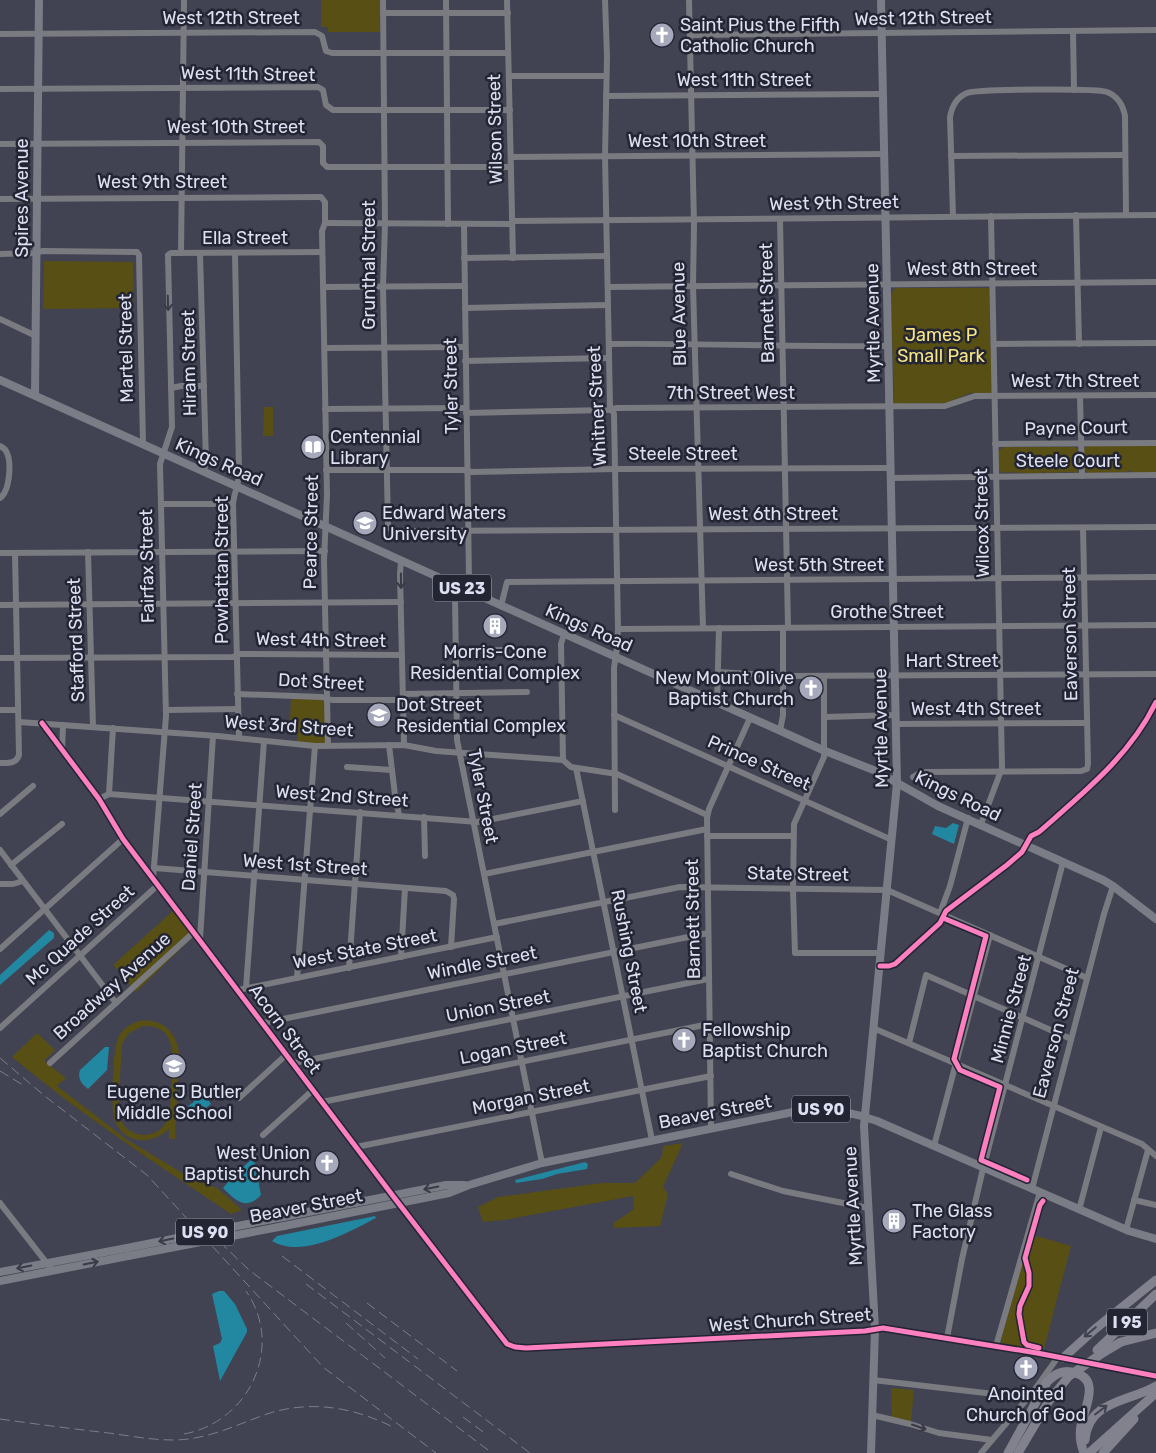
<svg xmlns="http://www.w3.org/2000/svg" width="1156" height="1453" viewBox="0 0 1156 1453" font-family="Rubik,sans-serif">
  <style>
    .green { fill: #584f15; fill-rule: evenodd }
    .water { fill: #2287a1 }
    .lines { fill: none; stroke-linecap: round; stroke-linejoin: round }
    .minor { stroke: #7a7a81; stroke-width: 6 }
    .major { stroke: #7a7c86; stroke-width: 8 }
    .highway { stroke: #81828e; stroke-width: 9 }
    .rail { stroke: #7c7e87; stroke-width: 1; stroke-dasharray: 10 5; stroke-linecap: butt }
    .major-bridge { stroke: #7a7c86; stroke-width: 8 }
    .highway-bridge { stroke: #81828e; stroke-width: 9 }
    .cycleway-casing { stroke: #232533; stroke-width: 8 }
    .cycleway { stroke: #ff80c0; stroke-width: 5 }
    .oneway { stroke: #393a46 }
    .oneway2 { stroke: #393b48 }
    .oneway3 { stroke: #3f414e }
    .labels { text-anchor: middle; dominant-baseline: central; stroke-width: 5; stroke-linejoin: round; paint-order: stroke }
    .shield { fill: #232533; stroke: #a5a8b9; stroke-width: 1 }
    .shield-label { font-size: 16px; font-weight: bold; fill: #dde0f3 }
    .street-label { font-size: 18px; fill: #dde0f3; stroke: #232533 }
    .poi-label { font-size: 18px; fill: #dde0f3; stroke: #232533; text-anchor: start }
    .park-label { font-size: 18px; fill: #f8e685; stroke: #232533 }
  </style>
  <rect width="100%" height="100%" fill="#414252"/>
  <g class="green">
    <polygon points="321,0 380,0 380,32 328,32 328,27 321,27"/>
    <polygon points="44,261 133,262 134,308 43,309"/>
    <polygon points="897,288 989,288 992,393 970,393 947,403 894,404 891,295 894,289"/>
    <polygon points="264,407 273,407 273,436 263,436"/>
    <polygon points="1087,446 1156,446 1156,473 1132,473 1130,470 1127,472 1088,473 1084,469 1084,449"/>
    <path d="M1004,447H1076C1080,453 1080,467 1077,473L1071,472L1046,473L1043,471L1041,474L1007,472L1002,473L999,469L998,451Z"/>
    <polygon points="291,698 323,699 325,702 325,745 297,742 298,721 290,720"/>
    <polygon points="174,910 194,936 136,992 113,965"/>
    <path d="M139,1021C161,1018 177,1031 179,1054L175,1139H169V1129C153,1145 124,1145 115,1121C110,1109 113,1050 118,1038C122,1029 130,1024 139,1021ZM143,1026C175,1025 173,1052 172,1075C171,1087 171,1098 170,1110C166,1143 123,1143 118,1111L122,1044L129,1033Z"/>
    <path d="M37,1033L55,1050L44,1061L66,1078L57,1086L126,1139L192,1179L217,1188L242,1210L231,1214C157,1164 81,1115 12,1057Z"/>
    <polygon points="683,1143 663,1187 668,1194 660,1226 614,1228 614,1223 634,1209 633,1196 504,1220 483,1222 478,1207 498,1197 602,1183 635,1183 662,1157 663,1146"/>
    <polygon points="1030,1234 1071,1246 1044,1349 1000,1344"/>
    <polygon points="891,1388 914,1390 911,1422 892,1417"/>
  </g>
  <g class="water">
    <polygon points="953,823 959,825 954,844 932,834 935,826 946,828"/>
    <polygon points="49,930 54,933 54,938 0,985 0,975"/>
    <path d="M105,1047H109L107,1070L88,1089C82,1084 77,1079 80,1070Z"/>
    <polygon points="202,1091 211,1104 202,1111 199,1108 193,1112 188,1106 194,1102 192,1098"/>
    <path d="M251,1160L255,1163L261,1195C246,1211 236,1201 223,1188L234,1175Z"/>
    <polygon points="585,1162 588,1164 587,1169 557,1174 542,1179 516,1183 515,1180"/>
    <path d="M375,1216L376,1218C349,1232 302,1259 272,1241L277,1236Z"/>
    <polygon points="219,1291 224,1291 235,1304 247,1329 247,1332 220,1381 213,1346 220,1343 222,1339 212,1294"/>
  </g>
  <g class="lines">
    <g class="minor">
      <polyline points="383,0 385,224 383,287 388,525 390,529 394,531 1156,527"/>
      <polyline points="446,0 448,224"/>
      <polyline points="507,0 513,258"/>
      <polyline points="605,0 607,56 605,156 610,406 614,414 618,629 617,647 614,668 615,810"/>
      <polyline points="689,0 694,224 693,286 703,628"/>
      <polyline points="383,13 508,13"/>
      <polyline points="1073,31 1074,90"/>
      <polyline points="0,34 315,32 322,36 326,51 332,53 508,53"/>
      <polyline points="690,35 1156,30"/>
      <polyline points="509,76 606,76"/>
      <polyline points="0,89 318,87 323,90 326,105 333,110 510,110"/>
      <polyline points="606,96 883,94"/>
      <polyline points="0,144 319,142 323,146 323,163 327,167 511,167"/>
      <polyline points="951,156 1125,155"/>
      <polyline points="511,157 884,154"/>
      <polyline points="0,199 318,197 321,197 325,202 325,223 322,231 327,495 324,560 328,745"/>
      <polyline points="1076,215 1079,344"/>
      <path d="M953,216L950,117C952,106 957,97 967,93C977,89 1097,88 1107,92C1117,96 1123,105 1125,116L1126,215"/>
      <polyline points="780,219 788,627"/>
      <polyline points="512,221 1156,215"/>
      <polyline points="325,223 512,224"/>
      <polyline points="464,224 469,580 455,596 457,740 542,1163"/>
      <polyline points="181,253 184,0"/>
      <polyline points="200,253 206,461 204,472"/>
      <path d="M235,253L239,473C239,484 234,493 233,504L239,738"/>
      <polyline points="0,254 37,253 42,251 137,252 139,255 143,444"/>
      <polyline points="464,258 607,256"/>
      <polyline points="323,287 465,286"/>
      <polyline points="608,287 1156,282"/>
      <polyline points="465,308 608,305"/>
      <polyline points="0,319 36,336"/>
      <path d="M609,344C702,343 795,347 888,346"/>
      <polyline points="994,344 1156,343"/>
      <polyline points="325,348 465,347"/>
      <polyline points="465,361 609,358"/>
      <polyline points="171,388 181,386 204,386"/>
      <polyline points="1080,396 1082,476"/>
      <polyline points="325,409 466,408"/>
      <polyline points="466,413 609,410 617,408 945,406 975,396 1156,395"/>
      <polyline points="995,444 1156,443"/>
      <path d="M0,446C2,447 5,449 6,451C12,461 10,491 0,498"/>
      <polyline points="326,470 463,470 472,472 616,469 890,468"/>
      <polyline points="891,478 1156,475"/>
      <polyline points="161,504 233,504"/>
      <polyline points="88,552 93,727"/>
      <polyline points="0,553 325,551"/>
      <polyline points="401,561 400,574 404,745"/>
      <polyline points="0,605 401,602"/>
      <polyline points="501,606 507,582 1156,577"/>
      <polyline points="618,629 1156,625"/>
      <polyline points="456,651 503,650"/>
      <polyline points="0,658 233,657 240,654 402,655"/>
      <polyline points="718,672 783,676 1156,674"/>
      <polyline points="824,676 824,757 794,824 793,890 795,953 881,953"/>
      <polyline points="237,694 322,697 332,700 403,700"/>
      <polyline points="403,694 527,692"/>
      <polyline points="717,703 719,628"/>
      <polyline points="0,710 18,710"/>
      <polyline points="166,710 238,709"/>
      <polyline points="614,715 892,840"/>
      <polyline points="825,717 896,715"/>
      <polyline points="19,722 218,736 315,746 404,745 436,751 563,760 571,767 617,774 707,815"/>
      <polyline points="42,723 99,799 123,839 393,1196 507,1344 515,1347 526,1348 865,1331 883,1328 1037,1353 1156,1376"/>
      <polyline points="896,724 1087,723"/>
      <polyline points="780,731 783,715 783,628"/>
      <polyline points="389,745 395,795 399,815"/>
      <polyline points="62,751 63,725"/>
      <polyline points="563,760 561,644 564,634"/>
      <path d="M0,763C8,763 16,764 19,755L15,553"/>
      <polyline points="347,767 392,770"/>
      <polyline points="576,768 652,1140"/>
      <polyline points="913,777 921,772 1081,771 1087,769 1088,764 1083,528"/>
      <polyline points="109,794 113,728"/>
      <polyline points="99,799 109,794 478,822 583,801"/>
      <polyline points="0,814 33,786"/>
      <polyline points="424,817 425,856"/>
      <polyline points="981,824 1002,768 991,216"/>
      <polyline points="707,836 793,836"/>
      <polyline points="0,850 116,1003"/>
      <polyline points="11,865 62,824"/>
      <polyline points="154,868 446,891 453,895 454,899 451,947"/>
      <polyline points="484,874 707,829"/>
      <polyline points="153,879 166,716 160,464 172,427 168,255 171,253 322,252"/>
      <polyline points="0,884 13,884 23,881"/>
      <polyline points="940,913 950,886 968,818"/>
      <polyline points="494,924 680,887 887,890 1087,978"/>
      <polyline points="200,939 213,736"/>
      <polyline points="0,949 123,839"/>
      <polyline points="401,957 405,888"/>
      <polyline points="349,968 360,812"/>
      <polyline points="297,978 315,746"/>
      <polyline points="246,988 264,741"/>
      <polyline points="238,990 497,937"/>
      <polyline points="263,1023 708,933"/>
      <polyline points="0,1028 158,885"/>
      <polyline points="873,1028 1142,1144 1156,1156"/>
      <polyline points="909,1043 926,975 1071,1039"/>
      <polyline points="50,1063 194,932"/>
      <polyline points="294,1063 708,979"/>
      <polyline points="239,1098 287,1054"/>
      <polyline points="322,1102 709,1024"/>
      <polyline points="711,1128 707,818 709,809 750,718"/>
      <polyline points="263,1135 313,1090"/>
      <polyline points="934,1146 990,935"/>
      <polyline points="356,1147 711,1076"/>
      <polyline points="731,1174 783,1191 868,1208"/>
      <polyline points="1032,1189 1104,914 1113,886"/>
      <polyline points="1134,1200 1156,1205"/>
      <polyline points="0,1203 53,1271"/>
      <polyline points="1079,1210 1101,1127"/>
      <polyline points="1126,1230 1148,1150"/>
      <polyline points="947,1338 962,1259 982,1173 1063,862"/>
      <polyline points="996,1346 1040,1192"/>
      <polyline points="873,1380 1028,1398"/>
      <polyline points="872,1415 910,1424 939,1433 992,1440"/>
      <polyline points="981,1453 1033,1392 1058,1357"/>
    </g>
    <g class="major">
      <polyline points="0,380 825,751 876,771 938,806 1103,880 1113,886 1156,919"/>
      <polyline points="35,395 39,0"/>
      <polyline points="283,1217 446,1185 464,1185"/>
      <path d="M284,1226L449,1193L469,1185L542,1163L798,1111C824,1106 852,1112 877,1121L1129,1231L1156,1239"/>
      <polyline points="0,1272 127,1248"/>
      <polyline points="0,1281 128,1256"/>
      <polyline points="871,1453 875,1329 864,1126 897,783 881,0"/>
    </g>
    <g class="highway">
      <polyline points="1097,1350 1156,1294"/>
      <polyline points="1104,1352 1121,1342 1156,1333"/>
      <polyline points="1063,1358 1095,1329 1156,1280"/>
      <path d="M1085,1440C1088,1400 1129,1402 1156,1386"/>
      <path d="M1008,1453L1047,1382C1054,1375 1061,1370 1071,1372C1103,1377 1084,1408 1081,1426C1079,1436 1081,1445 1084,1453"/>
      <polyline points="1018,1453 1049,1401 1069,1376"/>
      <polyline points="1089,1453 1156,1393"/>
      <polyline points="1103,1453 1134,1419"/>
    </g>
    <g class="rail">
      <polyline points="0,1058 46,1097 147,1175 323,1367 436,1453"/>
      <polyline points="0,1071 23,1085"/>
      <polyline points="198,1221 249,1270 492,1453"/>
      <polyline points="282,1256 418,1359"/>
      <polyline points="306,1284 530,1453"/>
      <polyline points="367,1303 457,1371"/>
      <polyline points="346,1323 385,1358"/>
      <polyline points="463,1417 486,1434"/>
      <path d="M0,1419C36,1424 73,1429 109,1433C130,1436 152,1440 173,1440C206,1440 234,1426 264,1415C309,1399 354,1407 395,1428"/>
      <path d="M184,1434C249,1422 285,1347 246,1291"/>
    </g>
    <g class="major-bridge">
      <polyline points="127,1248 283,1217"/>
      <polyline points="128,1256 284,1226"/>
    </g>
    <polyline class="highway-bridge" points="1069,1376 1104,1352"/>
    <defs>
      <g id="cycleway">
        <polyline points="42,723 99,799 123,839 393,1196 507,1344 515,1347 526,1348 865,1331 883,1328 1037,1353 1156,1376"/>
        <polyline points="943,918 986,936 954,1059 960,1070 1000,1087 981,1160 1027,1180"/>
        <path d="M880,966H889L895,964L940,923L946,911L1007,865L1022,852L1031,836L1039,832C1083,793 1130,756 1156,702"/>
        <polyline points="1039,1348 1027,1345 1024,1342 1019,1314 1020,1306 1029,1286 1029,1273 1025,1258 1040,1205 1043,1201"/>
      </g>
    </defs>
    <use href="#cycleway" class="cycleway-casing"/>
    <use href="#cycleway" class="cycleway"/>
  </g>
  <defs><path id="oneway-shaft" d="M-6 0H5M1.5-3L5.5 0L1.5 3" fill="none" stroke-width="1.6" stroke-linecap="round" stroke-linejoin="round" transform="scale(1.25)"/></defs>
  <g class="oneway">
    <use href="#oneway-shaft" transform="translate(168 303) rotate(88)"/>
    <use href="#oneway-shaft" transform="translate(401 581) rotate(89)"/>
    <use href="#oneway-shaft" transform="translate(919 1427) rotate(19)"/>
  </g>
  <g class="oneway2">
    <use href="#oneway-shaft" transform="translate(431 1188) rotate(169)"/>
    <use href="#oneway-shaft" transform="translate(166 1240) rotate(169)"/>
    <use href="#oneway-shaft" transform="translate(91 1263) rotate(-11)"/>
    <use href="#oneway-shaft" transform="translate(24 1267) rotate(169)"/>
  </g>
  <g class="oneway3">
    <use href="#oneway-shaft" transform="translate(1090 1332) rotate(140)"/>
    <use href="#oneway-shaft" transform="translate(1101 1410) rotate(-37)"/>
  </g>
  <defs>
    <symbol id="church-disc" viewBox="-11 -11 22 22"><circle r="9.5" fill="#a6a9bb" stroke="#232533"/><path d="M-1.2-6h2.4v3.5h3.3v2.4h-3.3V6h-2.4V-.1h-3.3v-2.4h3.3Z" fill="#fff"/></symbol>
    <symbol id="library-disc" viewBox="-11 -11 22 22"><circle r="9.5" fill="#a6a9bb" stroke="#232533"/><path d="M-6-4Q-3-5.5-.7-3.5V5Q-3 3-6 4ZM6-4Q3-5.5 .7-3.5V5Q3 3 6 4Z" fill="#fff"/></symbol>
    <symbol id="university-disc" viewBox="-11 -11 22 22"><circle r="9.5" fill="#a6a9bb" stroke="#232533"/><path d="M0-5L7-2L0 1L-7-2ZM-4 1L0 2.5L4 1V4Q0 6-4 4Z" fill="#fff"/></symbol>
    <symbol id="building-disc" viewBox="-11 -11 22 22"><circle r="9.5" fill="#a6a9bb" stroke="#232533"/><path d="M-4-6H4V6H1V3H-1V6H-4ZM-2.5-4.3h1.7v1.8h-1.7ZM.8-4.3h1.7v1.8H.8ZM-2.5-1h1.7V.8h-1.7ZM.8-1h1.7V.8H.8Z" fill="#fff"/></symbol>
    <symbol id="school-disc" viewBox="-11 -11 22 22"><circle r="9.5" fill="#a6a9bb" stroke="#232533"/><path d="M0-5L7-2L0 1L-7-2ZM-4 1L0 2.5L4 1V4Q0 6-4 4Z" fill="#fff"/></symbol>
  </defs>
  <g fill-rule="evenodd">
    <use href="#church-disc" x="648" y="21" width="28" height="28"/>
    <use href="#library-disc" x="299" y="433" width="28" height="28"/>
    <use href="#university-disc" x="351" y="509" width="28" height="28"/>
    <use href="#building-disc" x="481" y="612" width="28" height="28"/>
    <use href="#church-disc" x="797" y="674" width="28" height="28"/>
    <use href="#university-disc" x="365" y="701" width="28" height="28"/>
    <use href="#church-disc" x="670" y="1026" width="28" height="28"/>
    <use href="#school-disc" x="160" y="1052" width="28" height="28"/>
    <use href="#church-disc" x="313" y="1149" width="28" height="28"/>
    <use href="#building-disc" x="880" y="1207" width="28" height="28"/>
    <use href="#church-disc" x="1012" y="1354" width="28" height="28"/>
  </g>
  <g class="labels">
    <g class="shield">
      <rect x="433" y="574.5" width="58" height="27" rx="4"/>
      <rect x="792" y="1095.5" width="58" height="27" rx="4"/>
      <rect x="176" y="1218.5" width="58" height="27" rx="4"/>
      <rect x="1107" y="1308.5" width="40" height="27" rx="4"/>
    </g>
    <g class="shield-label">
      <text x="462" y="588">US 23</text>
      <text x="821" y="1109">US 90</text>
      <text x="205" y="1232">US 90</text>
      <text x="1127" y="1322">I 95</text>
    </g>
    <g class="street-label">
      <text x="231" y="18">West 12th Street</text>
      <text transform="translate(923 18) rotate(-1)">West 12th Street</text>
      <text transform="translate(248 74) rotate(1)">West 11th Street</text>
      <text x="744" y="80">West 11th Street</text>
      <text x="236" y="127">West 10th Street</text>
      <text transform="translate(495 129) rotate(-91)">Wilson Street</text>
      <text x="697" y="141">West 10th Street</text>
      <text x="162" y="182">West 9th Street</text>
      <text transform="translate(22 198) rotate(-90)">Spires Avenue</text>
      <text transform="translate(834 203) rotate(-1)">West 9th Street</text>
      <text x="245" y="238">Ella Street</text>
      <text transform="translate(369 265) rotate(-90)">Grunthal Street</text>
      <text x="972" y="269">West 8th Street</text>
      <text transform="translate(767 303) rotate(-91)">Barnett Street</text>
      <text transform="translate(679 314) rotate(-91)">Blue Avenue</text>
      <text transform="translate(873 323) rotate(-91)">Myrtle Avenue</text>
      <text transform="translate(126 348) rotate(-91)">Martel Street</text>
      <text transform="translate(189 363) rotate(-91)">Hiram Street</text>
      <text x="1075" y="381">West 7th Street</text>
      <text transform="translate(451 386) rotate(-91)">Tyler Street</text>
      <text x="731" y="393">7th Street West</text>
      <text transform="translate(597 406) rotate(-93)">Whitner Street</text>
      <text transform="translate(1076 428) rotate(-1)">Payne Court</text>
      <text x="683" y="454">Steele Street</text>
      <text x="1068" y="461">Steele Court</text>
      <text transform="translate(219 462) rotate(24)">Kings Road</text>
      <text x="773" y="514">West 6th Street</text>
      <text transform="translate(982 523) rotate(-91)">Wilcox Street</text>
      <text transform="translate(311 532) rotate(-89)">Pearce Street</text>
      <text x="819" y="565">West 5th Street</text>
      <text transform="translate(147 566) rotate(-91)">Fairfax Street</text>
      <text transform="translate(222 570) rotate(-90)">Powhattan Street</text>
      <text x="887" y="612">Grothe Street</text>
      <text transform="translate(589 628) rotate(24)">Kings Road</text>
      <text transform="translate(1070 634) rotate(-91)">Eaverson Street</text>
      <text transform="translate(76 640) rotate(-92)">Stafford Street</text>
      <text transform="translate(321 640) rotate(1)">West 4th Street</text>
      <text x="952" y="661">Hart Street</text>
      <text transform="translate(321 682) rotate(3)">Dot Street</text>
      <text x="976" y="709">West 4th Street</text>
      <text transform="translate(289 726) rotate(4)">West 3rd Street</text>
      <text transform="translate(881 728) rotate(-91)">Myrtle Avenue</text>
      <text transform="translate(759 763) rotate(24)">Prince Street</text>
      <text transform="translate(342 796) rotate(4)">West 2nd Street</text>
      <text transform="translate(483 796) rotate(79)">Tyler Street</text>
      <text transform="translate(958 796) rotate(26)">Kings Road</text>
      <text transform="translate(192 837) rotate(-86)">Daniel Street</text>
      <text transform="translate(305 865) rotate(4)">West 1st Street</text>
      <text transform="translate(798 874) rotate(1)">State Street</text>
      <text transform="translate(693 919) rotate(-91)">Barnett Street</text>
      <text transform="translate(80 935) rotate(-42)">Mc Quade Street</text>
      <text transform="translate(365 949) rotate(-11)">West State Street</text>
      <text transform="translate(629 951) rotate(79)">Rushing Street</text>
      <text transform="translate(482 963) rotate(-11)">Windle Street</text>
      <text transform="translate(112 986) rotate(-42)">Broadway Avenue</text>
      <text transform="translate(498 1006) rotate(-11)">Union Street</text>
      <text transform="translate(1011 1009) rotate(-75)">Minnie Street</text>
      <text transform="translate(285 1029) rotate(53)">Acorn Street</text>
      <text transform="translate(1056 1033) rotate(-75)">Eaverson Street</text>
      <text transform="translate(513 1048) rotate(-11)">Logan Street</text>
      <text transform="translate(531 1097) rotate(-11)">Morgan Street</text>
      <text transform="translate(715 1112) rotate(-11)">Beaver Street</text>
      <text transform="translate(306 1206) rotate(-11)">Beaver Street</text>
      <text transform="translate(853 1206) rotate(-93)">Myrtle Avenue</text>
      <text transform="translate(790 1320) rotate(-4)">West Church Street</text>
    </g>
    <g class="poi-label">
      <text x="680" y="25">Saint Pius the Fifth<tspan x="680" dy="21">Catholic Church</tspan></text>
      <text x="330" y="437">Centennial<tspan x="330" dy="21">Library</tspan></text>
      <text x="382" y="513">Edward Waters<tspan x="382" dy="21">University</tspan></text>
      <text x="495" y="652" text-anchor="middle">Morris-Cone<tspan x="495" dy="21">Residential Complex</tspan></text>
      <text x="794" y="678" text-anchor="end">New Mount Olive<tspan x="794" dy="21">Baptist Church</tspan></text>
      <text x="396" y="705">Dot Street<tspan x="396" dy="21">Residential Complex</tspan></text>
      <text x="702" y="1030">Fellowship<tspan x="702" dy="21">Baptist Church</tspan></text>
      <text x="174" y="1092" text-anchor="middle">Eugene J Butler<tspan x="174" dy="21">Middle School</tspan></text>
      <text x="310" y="1153" text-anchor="end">West Union<tspan x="310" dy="21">Baptist Church</tspan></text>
      <text x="912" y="1211">The Glass<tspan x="912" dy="21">Factory</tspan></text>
      <text x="1026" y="1394" text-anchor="middle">Anointed<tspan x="1026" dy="21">Church of God</tspan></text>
    </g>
    <g class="park-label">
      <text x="941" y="335">James P<tspan x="941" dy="21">Small Park</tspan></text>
    </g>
  </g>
</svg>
